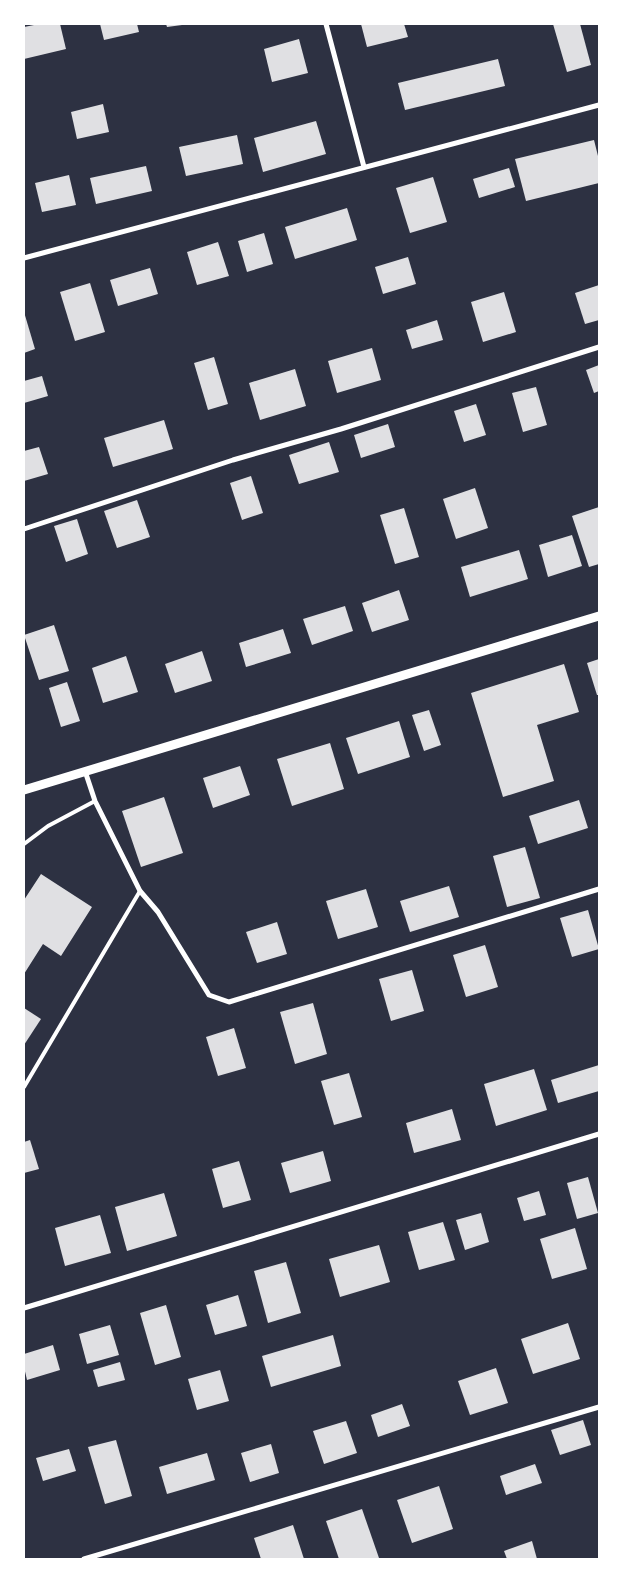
<svg xmlns="http://www.w3.org/2000/svg" width="623" height="1583" viewBox="0 0 623 1583" font-family="Arial,sans-serif">
  <style>
    .building { fill: #e0e0e3 }
    .lines { fill: none; stroke-linecap: round; stroke-linejoin: round }
    .service { stroke: #fff; stroke-width: 4 }
    .minor { stroke: #fff; stroke-width: 5 }
    .tertiary { stroke: #fff; stroke-width: 9 }
  </style>
  <rect width="100%" height="100%" fill="#2d3142"/>
  <g class="building">
    <polygon points="39,24 60,24 66,49 24,59 24,27"/>
    <polygon points="100,24 137,24 139,32 104,40"/>
    <polygon points="166,24 181,24 182,25 167,27"/>
    <polygon points="361,24 404,24 408,37 367,47"/>
    <polygon points="553,24 580,24 591,65 567,72"/>
    <polygon points="299,39 308,73 272,82 264,49"/>
    <polygon points="498,59 505,86 405,110 398,83"/>
    <polygon points="103,104 109,132 77,139 71,112"/>
    <polygon points="316,121 326,154 263,172 254,138"/>
    <polygon points="237,135 243,164 186,176 179,147"/>
    <polygon points="594,140 599,160 599,183 526,201 515,159"/>
    <polygon points="146,166 152,191 96,204 90,178"/>
    <polygon points="509,168 515,187 479,198 473,179"/>
    <polygon points="69,175 76,205 42,212 35,183"/>
    <polygon points="433,177 447,222 410,233 396,188"/>
    <polygon points="347,208 357,240 295,259 285,227"/>
    <polygon points="264,233 273,264 247,272 238,241"/>
    <polygon points="218,242 229,276 197,285 187,252"/>
    <polygon points="408,257 416,284 383,294 375,267"/>
    <polygon points="150,268 158,294 118,306 110,280"/>
    <polygon points="90,283 105,332 75,341 60,292"/>
    <polygon points="599,285 599,320 585,324 575,293"/>
    <polygon points="504,292 516,332 483,342 471,302"/>
    <polygon points="24,312 35,349 24,353"/>
    <polygon points="437,320 443,340 412,349 406,330"/>
    <polygon points="372,348 381,380 337,393 328,361"/>
    <polygon points="214,357 228,404 208,410 194,363"/>
    <polygon points="599,365 599,391 594,393 586,370"/>
    <polygon points="295,369 306,406 260,420 249,383"/>
    <polygon points="42,376 48,396 24,403 24,381"/>
    <polygon points="536,387 547,425 523,432 512,393"/>
    <polygon points="476,404 486,435 464,442 454,411"/>
    <polygon points="164,420 173,449 113,467 104,438"/>
    <polygon points="388,424 395,447 361,458 354,435"/>
    <polygon points="329,442 339,472 299,484 289,455"/>
    <polygon points="39,447 48,474 24,481 24,451"/>
    <polygon points="251,476 263,513 242,520 230,483"/>
    <polygon points="475,488 488,528 456,539 443,499"/>
    <polygon points="137,500 150,537 117,548 104,511"/>
    <polygon points="599,507 599,564 589,567 572,516"/>
    <polygon points="404,508 419,557 395,564 380,515"/>
    <polygon points="77,519 88,554 66,562 54,526"/>
    <polygon points="572,535 582,566 548,577 539,545"/>
    <polygon points="519,550 528,579 470,597 461,567"/>
    <polygon points="399,590 409,620 372,632 362,603"/>
    <polygon points="345,606 353,631 312,645 303,619"/>
    <polygon points="54,625 69,671 39,680 24,635"/>
    <polygon points="283,629 291,653 246,667 239,643"/>
    <polygon points="202,651 212,681 175,693 165,664"/>
    <polygon points="126,656 138,692 103,703 92,668"/>
    <polygon points="599,659 599,695 597,695 587,663"/>
    <polygon points="564,664 579,712 537,725 554,781 503,797 471,693"/>
    <polygon points="67,682 80,721 61,727 49,688"/>
    <polygon points="429,710 441,745 424,751 412,715"/>
    <polygon points="399,721 410,757 358,774 346,738"/>
    <polygon points="330,743 344,789 292,806 277,759"/>
    <polygon points="240,766 250,795 213,808 203,778"/>
    <polygon points="164,797 183,853 141,867 122,811"/>
    <polygon points="579,800 588,828 538,844 529,816"/>
    <polygon points="525,847 540,898 507,907 493,856"/>
    <polygon points="41,874 92,907 61,956 43,944 24,974 24,900"/>
    <polygon points="449,886 459,917 410,932 400,901"/>
    <polygon points="366,889 378,927 338,939 326,901"/>
    <polygon points="588,910 599,949 572,957 560,918"/>
    <polygon points="277,922 287,954 257,963 246,932"/>
    <polygon points="485,945 498,987 466,997 453,955"/>
    <polygon points="412,970 424,1011 391,1021 379,979"/>
    <polygon points="313,1003 327,1054 295,1064 280,1012"/>
    <polygon points="24,1008 41,1019 24,1045"/>
    <polygon points="234,1028 246,1068 218,1076 206,1037"/>
    <polygon points="599,1065 599,1091 558,1103 551,1080"/>
    <polygon points="534,1069 547,1110 496,1126 484,1084"/>
    <polygon points="349,1073 362,1117 334,1125 321,1081"/>
    <polygon points="452,1109 461,1140 414,1153 406,1123"/>
    <polygon points="30,1140 39,1169 24,1173 24,1142"/>
    <polygon points="323,1151 331,1181 290,1193 281,1163"/>
    <polygon points="239,1161 251,1200 223,1208 212,1169"/>
    <polygon points="588,1177 598,1213 577,1219 567,1183"/>
    <polygon points="539,1191 546,1215 524,1221 517,1198"/>
    <polygon points="164,1193 177,1236 127,1251 115,1207"/>
    <polygon points="481,1213 489,1242 465,1250 456,1220"/>
    <polygon points="100,1215 111,1253 65,1266 55,1228"/>
    <polygon points="443,1222 455,1260 419,1270 408,1232"/>
    <polygon points="575,1228 587,1269 552,1279 540,1239"/>
    <polygon points="379,1245 390,1282 340,1297 329,1259"/>
    <polygon points="286,1262 301,1313 268,1323 254,1271"/>
    <polygon points="238,1295 247,1326 215,1335 206,1305"/>
    <polygon points="166,1305 181,1357 155,1365 140,1313"/>
    <polygon points="568,1323 580,1359 533,1374 521,1339"/>
    <polygon points="110,1325 119,1355 87,1364 79,1334"/>
    <polygon points="333,1335 341,1366 271,1387 262,1356"/>
    <polygon points="53,1345 60,1370 27,1380 24,1367 24,1354"/>
    <polygon points="120,1362 125,1380 98,1387 93,1370"/>
    <polygon points="496,1368 508,1403 470,1415 458,1381"/>
    <polygon points="220,1370 229,1401 197,1410 188,1379"/>
    <polygon points="402,1404 410,1426 378,1437 371,1415"/>
    <polygon points="583,1420 591,1445 560,1455 551,1430"/>
    <polygon points="346,1421 357,1453 324,1464 313,1431"/>
    <polygon points="116,1440 132,1496 105,1504 88,1447"/>
    <polygon points="271,1444 279,1473 250,1482 241,1453"/>
    <polygon points="69,1449 76,1471 43,1481 36,1458"/>
    <polygon points="207,1453 215,1480 167,1494 159,1467"/>
    <polygon points="535,1464 542,1483 506,1495 500,1476"/>
    <polygon points="439,1486 453,1529 412,1543 397,1500"/>
    <polygon points="362,1509 379,1558 375,1559 339,1559 326,1521"/>
    <polygon points="293,1525 304,1559 261,1559 254,1538"/>
    <polygon points="532,1541 537,1559 507,1559 504,1551"/>
  </g>
  <g class="lines">
    <g class="service">
      <polyline points="24,844 48,826 95,801"/>
      <polyline points="24,1087 140,891"/>
    </g>
    <g class="minor">
      <polyline points="326,24 364,167"/>
      <polyline points="24,258 599,105"/>
      <polyline points="24,529 233,460 341,429 599,347"/>
      <polyline points="85,771 95,801 140,891 158,912 209,995 229,1002 599,889"/>
      <polyline points="24,1308 599,1134"/>
      <polyline points="84,1559 599,1407"/>
    </g>
    <polyline class="tertiary" points="24,790 599,616"/>
  </g>
  <rect width="623" height="1583" fill="none" stroke="#ffffff" stroke-width="50"/>
</svg>
